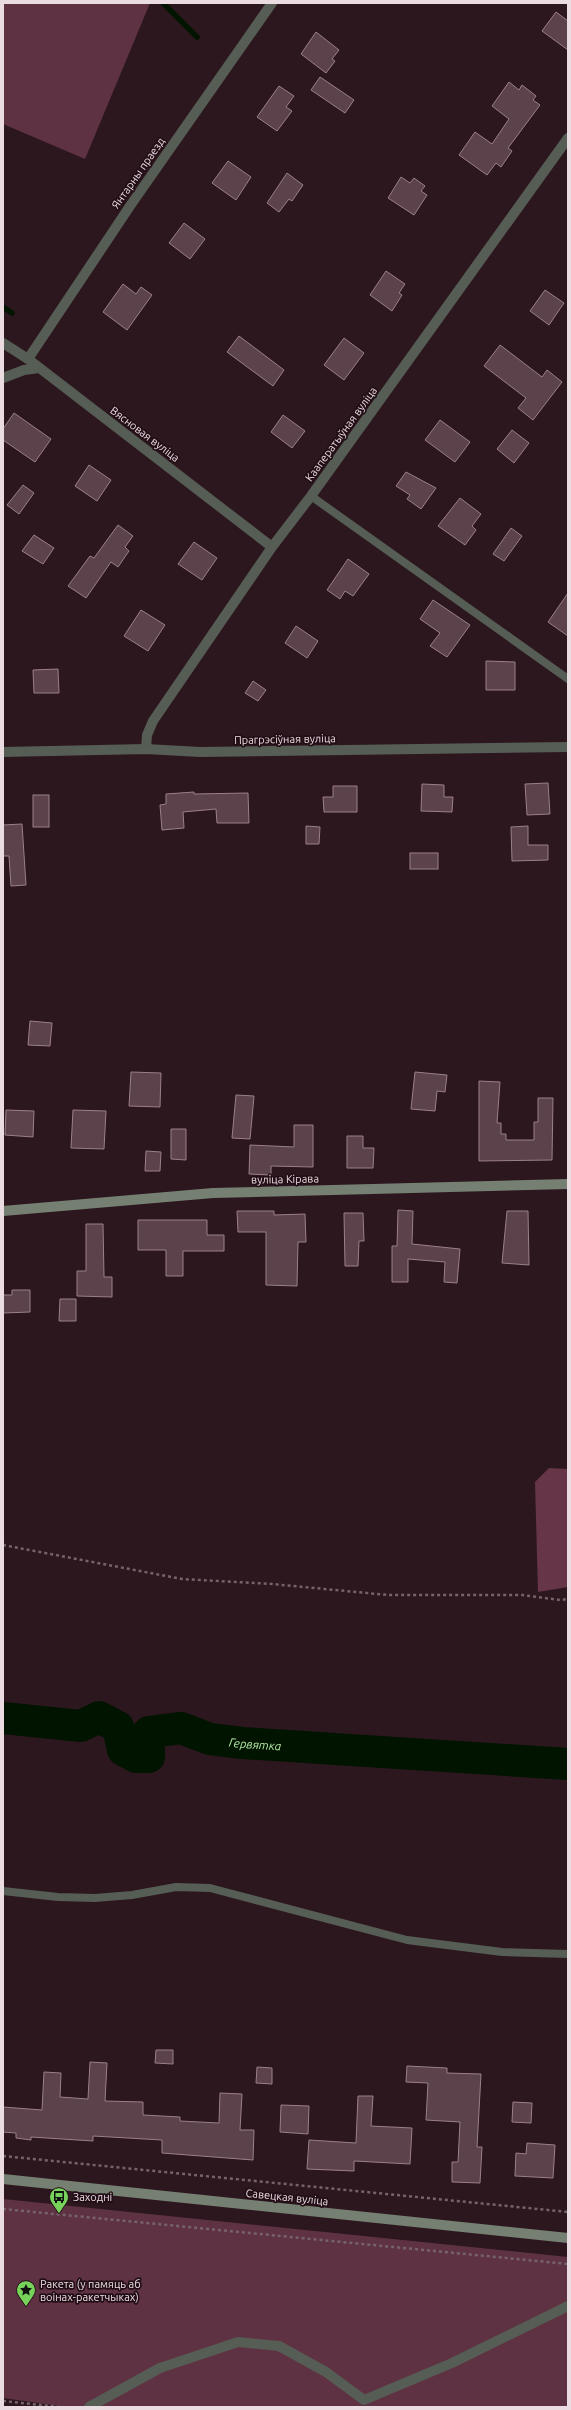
<svg xmlns="http://www.w3.org/2000/svg" width="571" height="2410" viewBox="0 0 571 2410" font-family="Ubuntu,sans-serif">
  <style>
    .green { fill: #5e3243 }
    .forest { fill: #663548 }
    .lines { fill: none; stroke-linecap: round; stroke-linejoin: round }
    .stream { stroke: #011400; stroke-width: 5.5 }
    .river { stroke: #011400; stroke-width: 32 }
    .building { fill: #5b424b; stroke: #9c8089 }
    .path { stroke: #76636a; stroke-width: 2.5; stroke-dasharray: 3 3; stroke-linecap: butt }
    .lane { stroke: #565d54; stroke-width: 8 }
    .street { stroke: #565d54; stroke-width: 10 }
    .secondary { stroke: #758072; stroke-width: 10 }
    .labels { text-anchor: middle; dominant-baseline: central; stroke-width: 3.5; stroke-linejoin: round; paint-order: stroke }
    .street-label { font-size: 11px; fill: #ebdce1; stroke: #220e16 }
    .poi-label { font-size: 11px; fill: #ebdce1; stroke: #220e16; text-anchor: start }
    .water-label { font-size: 12px; font-style: italic; fill: #b3e7a5; stroke: #220e16 }
  </style>
  <rect width="100%" height="100%" fill="#2c171f"/>
  <g class="green">
    <polygon points="3,3 150,3 85,159 3,124"/>
    <polygon points="3,2199 568,2257 568,2407 66,2407 3,2398"/>
  </g>
  <polygon class="forest" points="549,1468 568,1469 568,1587 538,1592 535,1482"/>
  <g class="lines">
    <g class="stream">
      <polyline points="163,3 197,37"/>
      <polyline points="3,307 12,313"/>
    </g>
    <path class="river" id="s1" d="M3,1718L81,1726L99,1717L118,1727L123,1750L136,1757H149V1749L141,1745L142,1739L149,1732L181,1728L210,1739L242,1743L568,1764"/>
  </g>
  <g class="building">
    <polygon points="556,12 568,21 568,50 542,31"/>
    <polygon points="316,32 339,50 332,59 335,61 326,73 301,54"/>
    <polygon points="320,77 354,100 345,113 311,90"/>
    <polygon points="509,82 519,90 522,85 536,96 533,100 540,105 508,148 512,151 501,167 496,163 487,175 459,155 475,132 492,144 509,119 492,106"/>
    <polygon points="279,86 294,96 286,107 292,111 277,131 257,117"/>
    <polygon points="228,161 251,177 236,200 212,183"/>
    <polygon points="287,173 303,185 292,201 289,199 279,212 267,203"/>
    <polygon points="401,177 410,183 414,178 425,186 421,191 427,195 414,215 388,198"/>
    <polygon points="184,223 205,239 190,259 169,243"/>
    <polygon points="386,271 405,284 399,293 402,295 392,311 370,295"/>
    <polygon points="123,284 136,294 141,287 152,295 127,330 103,312"/>
    <polygon points="545,290 564,303 549,325 530,311"/>
    <polygon points="239,336 284,370 273,386 227,352"/>
    <polygon points="344,338 364,353 344,380 324,365"/>
    <polygon points="500,345 542,377 547,370 562,382 533,420 518,408 526,398 484,366"/>
    <polygon points="14,413 51,439 35,462 3,440 3,429"/>
    <polygon points="283,415 305,431 292,448 271,432"/>
    <polygon points="440,420 470,442 455,462 425,440"/>
    <polygon points="512,430 529,443 514,463 497,449"/>
    <polygon points="89,465 111,480 97,501 75,486"/>
    <polygon points="406,472 436,488 421,509 407,499 410,495 396,486"/>
    <polygon points="23,485 34,493 19,514 7,505"/>
    <polygon points="460,498 481,514 472,526 476,530 465,545 438,526"/>
    <polygon points="118,525 133,536 125,547 129,551 118,567 111,562 86,598 68,586 90,556 94,558"/>
    <polygon points="511,528 522,536 504,561 493,554"/>
    <polygon points="34,535 54,548 43,564 22,551"/>
    <polygon points="194,542 217,558 202,580 178,564"/>
    <polygon points="348,559 369,574 353,596 345,591 340,599 327,590"/>
    <polygon points="568,593 568,636 548,622"/>
    <polygon points="433,600 470,625 447,657 430,646 440,633 420,619"/>
    <polygon points="141,610 165,625 148,651 124,636"/>
    <polygon points="296,626 318,641 307,658 285,643"/>
    <polygon points="486,661 515,662 515,690 486,690"/>
    <polygon points="58,669 59,693 34,693 33,670"/>
    <polygon points="253,681 266,690 258,701 245,693"/>
    <polygon points="548,783 550,814 527,815 525,784"/>
    <polygon points="422,784 444,785 444,797 453,797 452,812 421,811"/>
    <polygon points="333,786 357,786 357,812 324,812 323,797 333,797"/>
    <polygon points="194,792 194,794 248,793 249,823 217,823 216,809 183,812 184,828 162,830 160,805 166,804 166,794"/>
    <rect x="33" y="795" width="16" height="32"/>
    <polygon points="22,824 26,885 11,886 9,856 3,856 3,825"/>
    <polygon points="306,826 320,827 319,844 306,844"/>
    <polygon points="528,826 528,845 548,845 548,860 512,861 511,827"/>
    <rect x="410" y="853" width="28" height="16"/>
    <polygon points="30,1021 52,1023 50,1046 28,1045"/>
    <polygon points="131,1072 161,1073 160,1107 129,1106"/>
    <polygon points="415,1072 447,1075 445,1092 437,1091 435,1111 411,1109"/>
    <polygon points="479,1081 500,1082 497,1123 501,1123 501,1134 506,1134 506,1140 534,1140 534,1122 538,1122 538,1098 553,1098 552,1160 479,1161"/>
    <polygon points="236,1095 254,1096 250,1139 232,1138"/>
    <polygon points="6,1110 34,1111 33,1137 5,1135"/>
    <polygon points="73,1110 106,1111 104,1149 71,1148"/>
    <polygon points="294,1125 313,1125 313,1167 271,1166 271,1175 249,1174 250,1145 294,1147"/>
    <polygon points="171,1129 186,1129 186,1160 171,1159"/>
    <polygon points="347,1136 363,1136 363,1148 374,1148 373,1168 347,1168"/>
    <polygon points="146,1151 161,1152 160,1171 145,1171"/>
    <polygon points="398,1210 413,1211 412,1244 460,1249 457,1283 444,1282 445,1262 408,1259 408,1282 392,1282 392,1246 397,1246"/>
    <polygon points="237,1211 274,1211 274,1215 305,1214 306,1242 298,1242 297,1286 266,1285 266,1232 238,1232"/>
    <polygon points="507,1211 528,1211 529,1265 502,1263"/>
    <polygon points="344,1213 363,1213 364,1241 359,1241 358,1266 345,1266"/>
    <polygon points="138,1220 207,1220 207,1235 224,1235 224,1251 183,1251 183,1276 166,1276 166,1250 138,1250"/>
    <polygon points="86,1224 103,1224 104,1277 112,1277 112,1297 77,1296 77,1271 86,1271"/>
    <polygon points="12,1290 30,1290 30,1312 3,1313 3,1295 12,1295"/>
    <polygon points="60,1299 76,1299 76,1321 59,1321"/>
    <polygon points="156,2050 173,2050 173,2064 155,2063"/>
    <polygon points="90,2062 107,2063 105,2101 143,2102 143,2115 180,2117 180,2121 219,2123 220,2093 242,2094 240,2130 254,2130 253,2160 162,2153 162,2140 93,2136 93,2141 31,2137 31,2140 16,2138 16,2133 3,2132 3,2107 42,2110 44,2072 61,2073 60,2097 88,2099"/>
    <polygon points="407,2066 447,2068 447,2073 481,2074 477,2147 482,2147 480,2183 452,2182 452,2162 458,2162 460,2122 426,2120 428,2083 406,2082"/>
    <polygon points="257,2067 272,2068 272,2084 256,2083"/>
    <polygon points="358,2096 373,2096 371,2126 412,2128 410,2164 354,2161 354,2171 307,2169 309,2140 356,2143"/>
    <polygon points="513,2102 532,2103 531,2123 512,2122"/>
    <polygon points="281,2105 309,2106 308,2134 280,2132"/>
    <polygon points="527,2143 555,2145 553,2178 515,2176 516,2153 526,2154"/>
  </g>
  <g class="lines">
    <g class="path">
      <polyline points="3,1545 182,1579 272,1584 388,1595 522,1595 560,1600 568,1599"/>
      <polyline points="3,2156 568,2212"/>
      <polyline points="3,2209 568,2264"/>
      <polyline points="3,2401 60,2407"/>
    </g>
    <g class="lane">
      <polyline points="311,496 568,679"/>
      <polyline points="3,1891 58,1897 95,1898 132,1895 176,1887 210,1888 407,1940 502,1952 568,1954"/>
    </g>
    <g class="street">
      <polyline points="3,343 28,359 272,547"/>
      <polyline points="28,359 130,206 272,3"/>
      <polyline points="3,378 24,370 39,368"/>
      <polyline points="146,749 147,735 153,721 272,547 311,496 568,138"/>
      <polyline points="3,752 146,749 200,752 568,747"/>
      <polyline points="89,2407 160,2368 238,2342 279,2346 326,2372 364,2400 452,2363 568,2306"/>
    </g>
    <g class="secondary">
      <polyline points="3,1211 213,1193 568,1184"/>
      <polyline points="3,2179 568,2238"/>
    </g>
  </g>
  <defs>
    <symbol id="bus-pin" viewBox="-11 -11 22 30"><path d="M0 17L-7.5 6A9.5 9.5 0 1 1 7.5 6Z" fill="#76d25a" stroke="#220e16"/><path d="M-5-6H5V4H4V6H2V4H-2V6H-4V4H-5ZM-3.5-4V0h7V-4ZM-3.5 1.2v1.5H-2V1.2ZM2 1.2v1.5H3.5V1.2Z" fill="#111"/></symbol>
    <symbol id="sight-pin" viewBox="-11 -11 22 30"><path d="M0 17L-7.5 6A9.5 9.5 0 1 1 7.5 6Z" fill="#76d25a" stroke="#220e16"/><path d="M0-6L1.8-2.2L6-1.7L2.9 1.2L3.7 5.4L0 3.3L-3.7 5.4L-2.9 1.2L-6-1.7L-1.8-2.2Z" fill="#111"/></symbol>
  </defs>
  <g fill-rule="evenodd">
    <use href="#bus-pin" x="48" y="2186" width="22" height="30"/>
    <use href="#sight-pin" x="15" y="2279" width="22" height="30"/>
  </g>
  <g class="labels">
    <g class="street-label">
      <text transform="translate(138 173) rotate(-55)">Янтарны праезд</text>
      <text transform="translate(145 434) rotate(37)">Вясновая вуліца</text>
      <text transform="translate(341 434) rotate(-54)">Кааператыўная вуліца</text>
      <text transform="translate(285 739) rotate(-1)">Прагрэсіўная вуліца</text>
      <text transform="translate(285 1179) rotate(-1)">вуліца Кірава</text>
      <text transform="translate(287 2197) rotate(6)">Савецкая вуліца</text>
    </g>
    <g class="poi-label">
      <text x="73" y="2197">Заходні</text>
      <text x="40" y="2284">Ракета (у памяць аб<tspan x="40" dy="13">воінах-ракетчыках)</tspan></text>
    </g>
    <g class="water-label">
      <text stroke="none"><textPath href="#s1" startOffset="313">Гервятка</textPath></text>
    </g>
  </g>
  <rect width="571" height="2410" fill="none" stroke="#ebdce1" stroke-width="8"/>
</svg>
